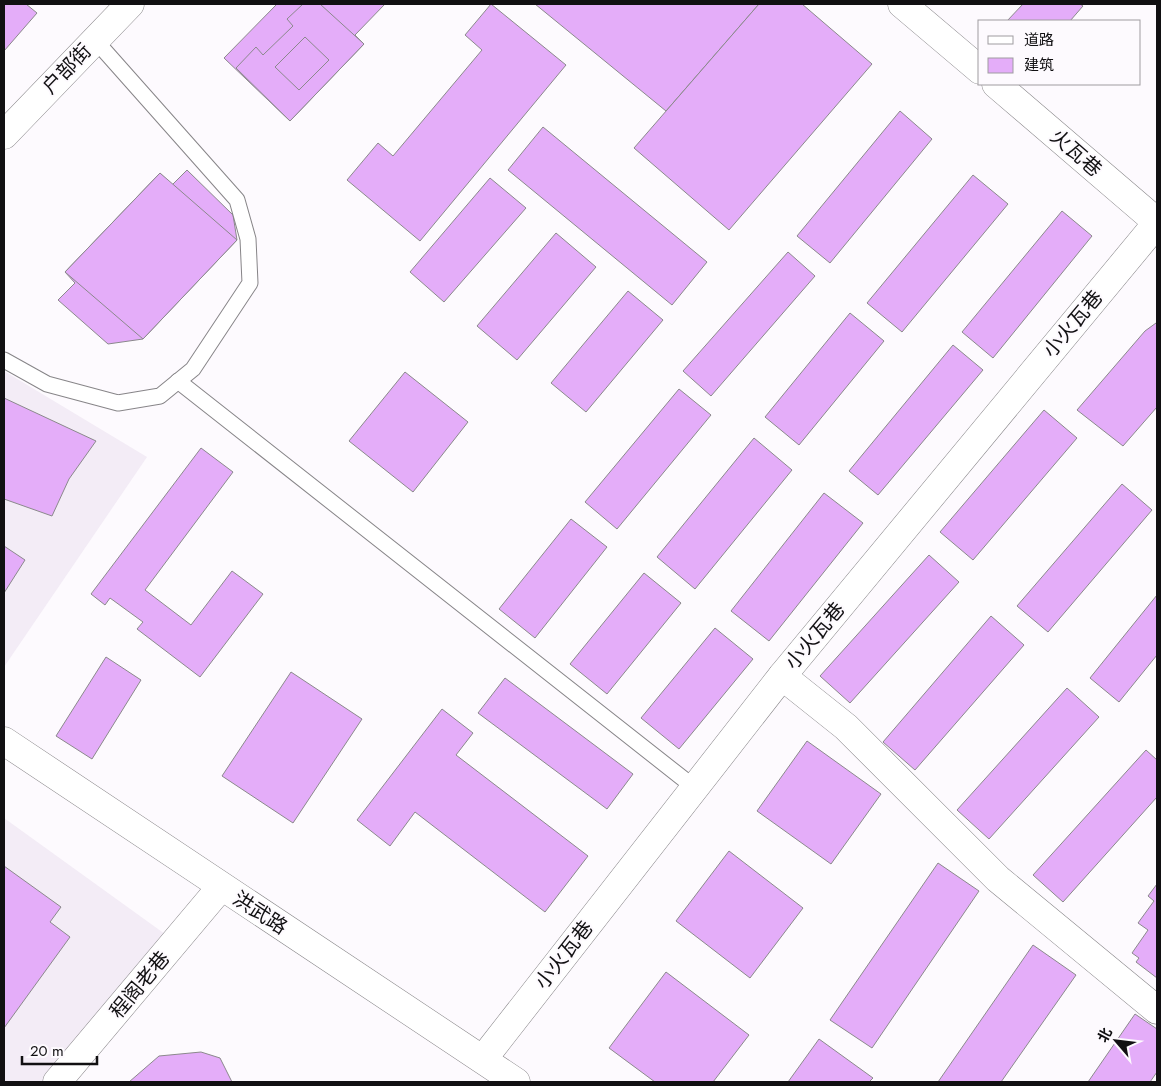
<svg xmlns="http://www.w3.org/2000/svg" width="1161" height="1086" viewBox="0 0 1161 1086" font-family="Jost,'Noto Sans SC',sans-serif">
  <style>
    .built { fill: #f3ecf6 }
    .building { fill: #e4adf9; stroke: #8b898c }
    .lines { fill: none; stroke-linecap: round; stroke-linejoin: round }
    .service-casing { stroke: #878588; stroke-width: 17 }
    .minor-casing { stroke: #878588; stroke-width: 29 }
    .secondary-casing { stroke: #878588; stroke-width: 29 }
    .service { stroke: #fff; stroke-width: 15 }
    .minor { stroke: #fff; stroke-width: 28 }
    .secondary { stroke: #fff; stroke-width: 28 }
    .labels { text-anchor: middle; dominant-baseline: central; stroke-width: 4; stroke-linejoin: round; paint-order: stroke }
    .street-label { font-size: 20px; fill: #111012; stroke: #fdfafe }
  </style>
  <rect width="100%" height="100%" fill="#fdfafe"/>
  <g class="built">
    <polygon points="4,371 147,457 4,667"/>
    <polygon points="4,818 176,942 57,1082 4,1082"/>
  </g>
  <g class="building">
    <polygon points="4,4 26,4 37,13 4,51"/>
    <polygon points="277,4 385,4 355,35 364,44 290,121 224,58"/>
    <polygon points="303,4 320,4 364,44 290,121 236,68 256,47 263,55 293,26 287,19"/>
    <polygon points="491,4 566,65 420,241 347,180 378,143 393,156 482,50 465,35"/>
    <polygon points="535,4 759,4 666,111"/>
    <polygon points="759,4 802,4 872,64 729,230 634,148"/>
    <polygon points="1023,4 1080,4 1083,6 1070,21 1007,21"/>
    <polygon points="305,37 329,60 299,90 275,67"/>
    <polygon points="900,111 932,139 830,263 797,236"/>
    <polygon points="543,127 707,262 672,305 508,170"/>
    <polygon points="187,170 233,215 237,240 143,339 108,344 58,300 75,283 65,272 160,173 172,185"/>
    <polygon points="160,173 237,240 143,339 65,272"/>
    <polygon points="973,175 1008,204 902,332 867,303"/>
    <polygon points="490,178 526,208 444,302 410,272"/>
    <polygon points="1062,211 1092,236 993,358 962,332"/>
    <polygon points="556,233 596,267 517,360 477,326"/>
    <polygon points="788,252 815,276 711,396 683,371"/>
    <polygon points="628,291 663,320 586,412 551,383"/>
    <polygon points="850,313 884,341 799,445 765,417"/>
    <polygon points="1156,323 1157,323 1157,407 1123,446 1077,410 1145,331"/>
    <polygon points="953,345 983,370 878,495 849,471"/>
    <polygon points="405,372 468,422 413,492 349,441"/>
    <polygon points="679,389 711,415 617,529 585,502"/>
    <polygon points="4,398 96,441 69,479 52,516 4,499"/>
    <polygon points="1044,410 1077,438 973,560 940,532"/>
    <polygon points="754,438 792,470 695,589 657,557"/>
    <polygon points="201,448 233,472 145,590 191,625 232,571 263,594 200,677 137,629 143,622 110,598 105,605 91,594"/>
    <polygon points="1122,484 1152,510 1048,632 1017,606"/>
    <polygon points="824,493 863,523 769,641 731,611"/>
    <polygon points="571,519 607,547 535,638 499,609"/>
    <polygon points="4,546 25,560 4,593"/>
    <polygon points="929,555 959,582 850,703 820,676"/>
    <polygon points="644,573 681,603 607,694 570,664"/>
    <polygon points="1157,595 1157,655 1119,702 1090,678"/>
    <polygon points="991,616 1024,645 915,770 883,742"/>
    <polygon points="715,628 753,659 679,749 641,718"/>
    <polygon points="106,657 141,680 92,759 56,736"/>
    <polygon points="291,672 362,719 293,823 222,776"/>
    <polygon points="505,678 633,774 607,809 478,713"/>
    <polygon points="1067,688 1099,717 989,839 957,810"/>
    <polygon points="442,709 473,733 456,755 588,856 545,912 415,812 390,846 357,820"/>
    <polygon points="807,741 881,794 831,864 757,811"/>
    <polygon points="1146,750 1157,760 1157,797 1063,902 1033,875"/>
    <polygon points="729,851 803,908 750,978 676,921"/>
    <polygon points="938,863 979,891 872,1048 830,1020"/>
    <polygon points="4,866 61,907 50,922 70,937 4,1028"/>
    <polygon points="1157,884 1157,978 1136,962 1139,958 1132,953 1148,930 1138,923 1154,901 1148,896"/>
    <polygon points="1033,945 1076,975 1001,1082 938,1082"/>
    <polygon points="666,972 749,1035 713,1082 655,1082 609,1048"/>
    <polygon points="1135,1014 1157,1029 1157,1072 1150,1082 1088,1082"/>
    <polygon points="819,1039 873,1078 869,1082 788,1082"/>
    <polygon points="201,1052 220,1058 232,1082 129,1082 159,1056"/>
  </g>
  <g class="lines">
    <defs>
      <g id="service">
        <polyline points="4,360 47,384 118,403 160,396 193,369 250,283 248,239 237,200 95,40"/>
        <polyline points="178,381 695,788"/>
      </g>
      <g id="minor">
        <polyline points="902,4 980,70"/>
        <polyline points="996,84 1157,222"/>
        <polyline points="782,676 846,727 998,879 1157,1010"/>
        <polyline points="483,1059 782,676 1157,223"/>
        <polyline points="57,1082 221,887"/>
      </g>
      <g id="secondary">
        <polyline points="4,135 130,4"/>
        <polyline points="4,741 516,1082"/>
      </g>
    </defs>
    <use href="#service" class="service-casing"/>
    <use href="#minor" class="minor-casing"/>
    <use href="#secondary" class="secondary-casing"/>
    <use href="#service" class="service"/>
    <use href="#minor" class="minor"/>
    <use href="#secondary" class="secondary"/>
  </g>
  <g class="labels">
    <g class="street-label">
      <text transform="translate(67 69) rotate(-46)">户部街</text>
      <text transform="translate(1076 153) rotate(41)">火瓦巷</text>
      <text transform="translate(1073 324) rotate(-50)">小火瓦巷</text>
      <text transform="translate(815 636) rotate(-50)">小火瓦巷</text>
      <text transform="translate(260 913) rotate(33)">洪武路</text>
      <text transform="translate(564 955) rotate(-52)">小火瓦巷</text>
      <text transform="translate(140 985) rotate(-50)">程阁老巷</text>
    </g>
  </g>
  <rect width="1161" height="1086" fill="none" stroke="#111012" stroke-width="10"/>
  <rect x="978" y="20" width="162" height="65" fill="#fdfafe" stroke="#9f9ca0"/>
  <rect x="988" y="36" width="25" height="8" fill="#ffffff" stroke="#9f9ca0"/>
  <text x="1024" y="45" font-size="15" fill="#111012">道路</text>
  <rect x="988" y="58" width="25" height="15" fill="#e4adf9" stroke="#9f9ca0"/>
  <text x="1024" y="70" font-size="15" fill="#111012">建筑</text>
  <g transform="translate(1116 1041) rotate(298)" stroke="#fdfafe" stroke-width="4" paint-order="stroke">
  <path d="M0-4L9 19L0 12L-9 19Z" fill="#111012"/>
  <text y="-8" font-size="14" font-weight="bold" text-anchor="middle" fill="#111012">北</text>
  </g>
  <path d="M22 1056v8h75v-8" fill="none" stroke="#111012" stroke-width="2.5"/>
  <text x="30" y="1056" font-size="15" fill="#111012" stroke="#fdfafe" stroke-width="4" paint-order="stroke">20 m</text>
</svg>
